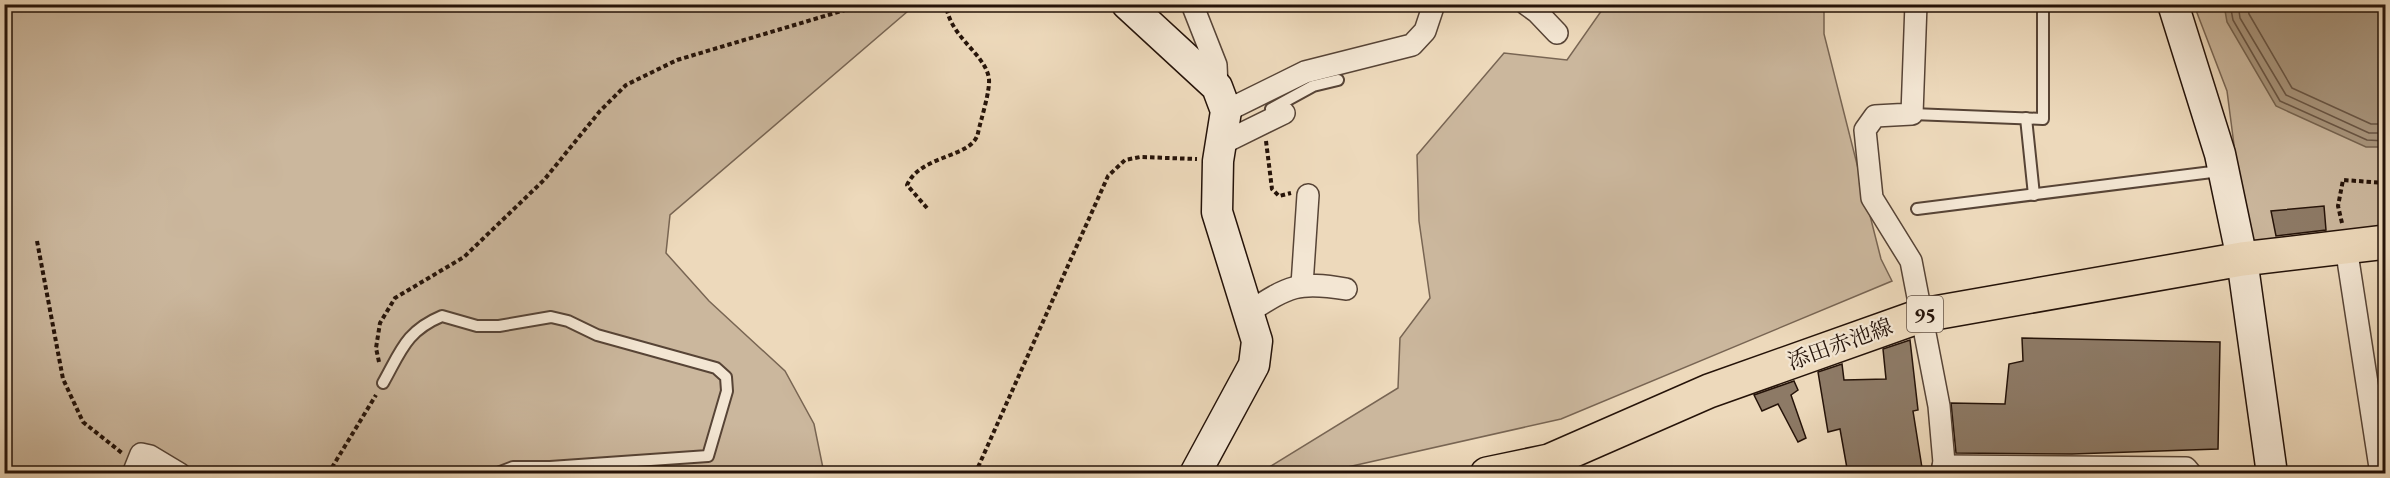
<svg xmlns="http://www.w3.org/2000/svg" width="2390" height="478" viewBox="0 0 2390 478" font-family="'EB Garamond','Noto Serif JP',serif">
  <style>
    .green { fill: #cbb79d; stroke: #786553; stroke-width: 1.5 }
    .water { fill: #a9967e; stroke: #74624f; stroke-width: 1.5 }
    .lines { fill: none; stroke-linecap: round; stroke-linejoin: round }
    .shore { stroke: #675444; stroke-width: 1.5 }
    .building { fill: #8d7a66; stroke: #251309; stroke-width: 1.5 }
    .lane-casing { stroke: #574436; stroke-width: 14 }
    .street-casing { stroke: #574436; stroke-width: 24 }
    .secondary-casing { stroke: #251309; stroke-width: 33 }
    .primary-casing { stroke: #251309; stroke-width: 36 }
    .path { stroke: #251309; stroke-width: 4; stroke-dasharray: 4.5 3; stroke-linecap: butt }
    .lane { stroke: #f3e6d3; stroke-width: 10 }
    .street { stroke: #f3e6d3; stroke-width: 21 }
    .secondary { stroke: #f3e6d3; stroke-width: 30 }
    .primary { stroke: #edd9bb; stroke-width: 33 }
    .labels { text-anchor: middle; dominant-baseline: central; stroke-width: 4.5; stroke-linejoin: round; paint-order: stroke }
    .shield { fill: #f3e6d3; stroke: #635246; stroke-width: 1.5 }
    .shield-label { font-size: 21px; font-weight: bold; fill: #251309 }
    .street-label { font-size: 22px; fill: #251309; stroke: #f3e6d3 }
  </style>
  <rect width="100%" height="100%" fill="#edd9bb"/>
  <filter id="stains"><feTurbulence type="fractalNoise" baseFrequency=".00333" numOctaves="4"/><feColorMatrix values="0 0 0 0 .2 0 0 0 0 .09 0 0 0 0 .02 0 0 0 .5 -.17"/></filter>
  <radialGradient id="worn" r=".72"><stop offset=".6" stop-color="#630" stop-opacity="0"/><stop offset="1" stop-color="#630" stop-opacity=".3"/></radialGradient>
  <g class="green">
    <polygon points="4,5 915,5 670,215 666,253 709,301 785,371 814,424 824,473 5,473"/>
    <polygon points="1603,5 1824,5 1824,34 1881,259 1892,281 1561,419 1321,473 1258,474 1398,388 1400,338 1430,298 1419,221 1417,155 1504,53 1567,60 1602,10"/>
    <polygon points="2194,5 2385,5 2385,230 2247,245 2227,91"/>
  </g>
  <polygon class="water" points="2224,5 2385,5 2385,147 2366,147 2276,106 2227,22"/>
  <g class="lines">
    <g class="shore">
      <polyline points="2230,4 2233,20 2280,101 2367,140 2386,141"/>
      <polyline points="2238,4 2240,18 2286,95 2369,133 2386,133"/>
      <polyline points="2247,4 2249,14 2292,88 2371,124 2386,124"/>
    </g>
  </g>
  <g class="building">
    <polygon points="2324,206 2326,230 2276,236 2271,211"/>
    <polygon points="2022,338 2220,342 2218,449 2072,454 1956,453 1951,403 2005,404 2009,364 2023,361"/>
    <polygon points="1910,340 1918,410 1913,411 1923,474 1848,474 1840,429 1828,432 1818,372 1842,364 1844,380 1886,379 1883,349"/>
    <polygon points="1794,381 1798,390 1791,395 1806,438 1798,442 1778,404 1762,411 1754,395"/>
  </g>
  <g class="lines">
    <defs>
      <g id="lane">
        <polyline points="1271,109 1313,86 1338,80"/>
        <polyline points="1912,114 2043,119 2043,4"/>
        <polyline points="2026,118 2034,195"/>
        <polyline points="1917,209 2220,171"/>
        <path d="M383,383C401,351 406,331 442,316L477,326H499L551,317L568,321L597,335L716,368L726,377L727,391L708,456L550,467H513L495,474"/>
      </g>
      <g id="street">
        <polyline points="1192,4 1216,65 1217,87"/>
        <polyline points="1526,4 1537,12 1557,33"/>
        <polyline points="1916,4 1912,114 1875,116 1865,130 1872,198 1911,261 1939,406 1945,474"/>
        <polyline points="1226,111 1305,72 1412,45 1425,31 1434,4"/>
        <polyline points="1221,144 1284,113"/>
        <polyline points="2346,247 2381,474"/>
        <polyline points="1302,285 1308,195"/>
        <path d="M1249,312C1289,286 1298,281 1346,289"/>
        <polyline points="1943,466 2186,468 2191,474"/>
        <polyline points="133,474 141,454 150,456 180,474"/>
      </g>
      <g id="secondary">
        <polyline points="1127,4 1217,87 1226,111 1218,161 1217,212 1257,341 1254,365 1195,474"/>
        <polyline points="2173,4 2220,154 2242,259 2272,474"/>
      </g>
      <polyline id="primary" points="1487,474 1549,461 1709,391 1923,315 2242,259 2386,242"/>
    </defs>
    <use href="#lane" class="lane-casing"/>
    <use href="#street" class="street-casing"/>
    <use href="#secondary" class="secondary-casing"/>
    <use href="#primary" class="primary-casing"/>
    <g class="path">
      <polyline points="1266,141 1272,189 1279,196 1291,193"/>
      <path d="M927,208L907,185C921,154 973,158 978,133C981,119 990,92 989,79C986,54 949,37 946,4"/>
      <polyline points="2342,223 2338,206 2343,180 2386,183"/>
      <polyline points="37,241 63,379 83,422 122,453"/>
      <polyline points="379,362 376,348 380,323 395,298 464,257 544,180 600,111 626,85 677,60 865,4"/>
      <polyline points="328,474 376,395"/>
      <polyline points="975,474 1108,176 1125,160 1140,157 1197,159"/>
    </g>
    <use href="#lane" class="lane"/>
    <use href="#street" class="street"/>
    <use href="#secondary" class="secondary"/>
    <use href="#primary" class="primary"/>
  </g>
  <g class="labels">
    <rect class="shield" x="1907" y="296" width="36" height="36" rx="4.5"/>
    <g class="shield-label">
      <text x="1925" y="314">95</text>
    </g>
    <g class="street-label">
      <text transform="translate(1840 344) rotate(-20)">添田赤池線</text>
    </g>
  </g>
  <rect width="2390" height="478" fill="none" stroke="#edd9bb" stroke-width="24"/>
  <rect x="6" y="6" width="2378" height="466" fill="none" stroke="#251309" stroke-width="3"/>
  <rect x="12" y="12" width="2366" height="454" fill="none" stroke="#251309" stroke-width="1.5"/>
  <rect width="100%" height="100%" filter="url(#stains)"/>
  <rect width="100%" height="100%" fill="url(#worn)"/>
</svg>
